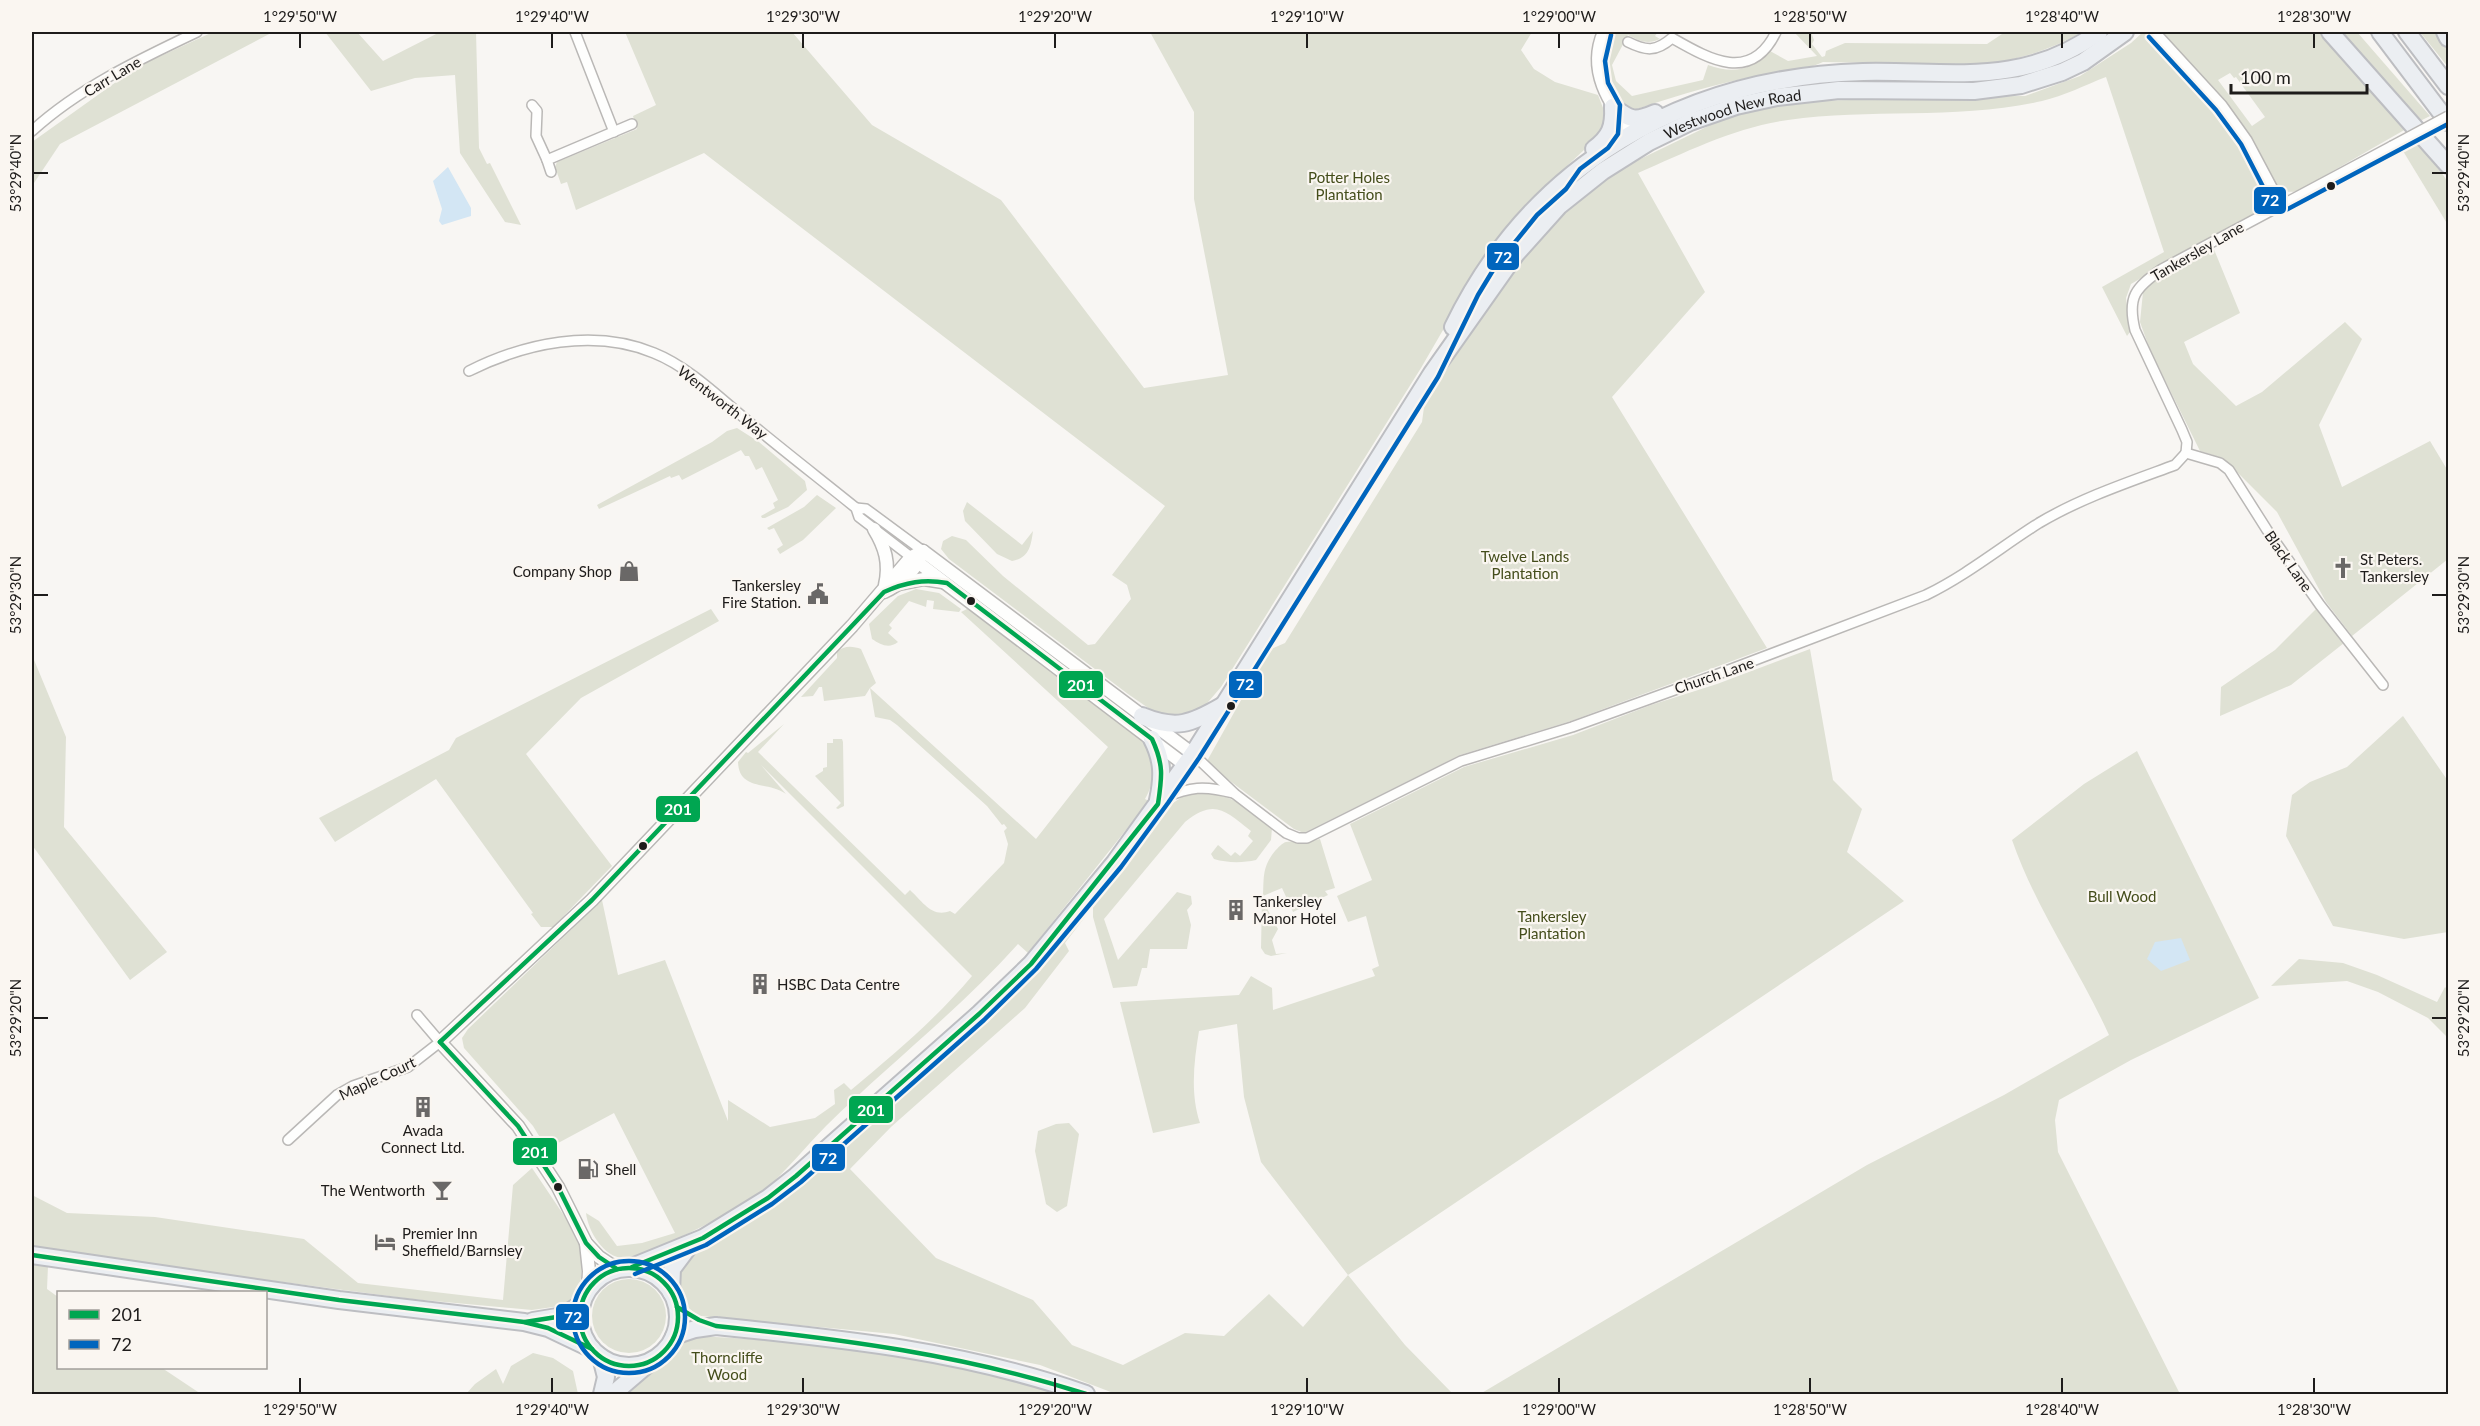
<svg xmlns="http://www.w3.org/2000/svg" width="2480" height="1426" viewBox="0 0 2480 1426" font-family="Lato,sans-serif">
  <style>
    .green { fill: #dfe1d4; fill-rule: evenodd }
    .water { fill: #d3e6f4 }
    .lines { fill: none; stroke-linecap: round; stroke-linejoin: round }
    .street-casing { stroke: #bab8b6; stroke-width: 12 }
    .secondary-casing { stroke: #bab8b6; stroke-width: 15 }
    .highway-casing { stroke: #bdbec2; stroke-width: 20 }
    .street { stroke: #fefefd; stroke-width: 9 }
    .secondary { stroke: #fefefd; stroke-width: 12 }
    .highway { stroke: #ebeef2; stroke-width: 16 }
    .street-bridge-casing { stroke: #bab8b6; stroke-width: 12; stroke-linecap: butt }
    .street-bridge { stroke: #fefefd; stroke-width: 9 }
    .bus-1-casing { stroke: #faf6f1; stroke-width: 9 }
    .bus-2-casing { stroke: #faf6f1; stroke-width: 9 }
    .bus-1 { stroke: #00a651; stroke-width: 4.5 }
    .bus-2 { stroke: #0065bd; stroke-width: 4.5 }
    .ticks { fill: none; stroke: #1e1c1b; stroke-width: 2 }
    .bus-dot { fill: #1e1c1b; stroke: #faf6f1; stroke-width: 2 }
    .labels { text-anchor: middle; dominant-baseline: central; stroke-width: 4.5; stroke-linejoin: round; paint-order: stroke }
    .street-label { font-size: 15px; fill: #1e1c1b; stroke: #faf6f1 }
    .park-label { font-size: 15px; fill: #444d1b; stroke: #faf6f1 }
    .poi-label { font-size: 15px; fill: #1e1c1b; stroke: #faf6f1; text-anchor: start }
    .line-badge { stroke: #faf6f1; stroke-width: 2 }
    .badge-label { font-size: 16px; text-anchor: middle; font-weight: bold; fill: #fff }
    .neatline { fill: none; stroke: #1e1c1b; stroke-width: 2 }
    .ticks-label { font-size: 15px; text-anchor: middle; fill: #1e1c1b }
  </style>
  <rect width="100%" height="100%" fill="#f8f6f3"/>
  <g class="green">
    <polygon points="213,32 273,32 60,144 32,186 32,142 137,67"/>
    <polygon points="325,32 357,32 383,61 440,32 476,32 479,148 487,164 490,163 521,225 505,222 460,153 455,75 415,78 371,91"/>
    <polygon points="625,32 792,32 872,125 1001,200 1144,388 1228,375 1194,199 1194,112 1150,32 1532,32 1521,50 1534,69 1555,82 1598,95 1605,113 1603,132 1531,200 1472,280 1421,368 1221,687 1203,708 1184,717 1157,714 1128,694 949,559 941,549 943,541 952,536 966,540 1003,576 1088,645 1095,644 1131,599 1127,585 1112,575 1165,506 704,153 576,210 567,182 561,184 555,167 557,162 637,129 633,116 656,105"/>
    <path d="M1614,32H1658L1655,36L1660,39C1647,45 1640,41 1628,35L1612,65L1616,81L1632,96L1703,80L1708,65C1732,74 1752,71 1770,51L1788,61L1817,56L1794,32H1811L1814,40L1812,44L1822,57L1825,56L1826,51L1845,43L1987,44L2005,32H2082C2049,51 2017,60 1980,65L1823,62C1798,74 1769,73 1742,79C1704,87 1667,99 1631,111C1611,100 1602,76 1605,54C1606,46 1611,38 1614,32Z"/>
    <path d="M2143,32H2323L2406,129L2298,191C2287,193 2282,192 2275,183L2267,187L2272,198L2265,209L2243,219L2131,284L2126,298L2130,332L2127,336L2102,287L2164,252L2106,77C2085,85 2064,96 2042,101C1959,120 1872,108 1788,120C1736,127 1686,152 1638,173L1705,292L1612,397L1767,648L1571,721L1460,755L1304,833L1294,829L1210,766L1207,761L1269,650L1285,643L1422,422L1424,407L1504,276L1579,194L1632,163L1725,118L1795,101L1852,100L1871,97L2025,96L2080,76L2131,43ZM2230,73L2234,78L2236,77L2265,117L2252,126L2218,80Z"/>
    <polygon points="2337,32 2357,32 2430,116 2420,121"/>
    <polygon points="2420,32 2436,32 2448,50 2448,67"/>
    <polygon points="2420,142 2448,182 2448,225 2403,151"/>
    <polygon points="2213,247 2240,313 2184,342 2193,364 2236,406 2262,392 2345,322 2362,339 2319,425 2342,487 2430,441 2448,471 2448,559 2352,636 2326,602 2277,512 2223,458 2200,451 2150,350 2140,322 2143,292 2153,281"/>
    <polygon points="737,428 759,442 805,481 807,490 788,507 765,518 762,518 761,516 775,508 773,503 778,500 762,467 756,470 749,456 745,456 741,450 682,480 679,475 671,478 670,476 599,509 597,505 712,442 727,431"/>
    <polygon points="817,495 836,508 803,540 780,554 777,549 783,545 774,528 769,530 767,528 804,507"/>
    <path d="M967,502L1022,545L1033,531C1031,546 1029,558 1012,561L997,554L965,521L963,511Z"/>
    <path d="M916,589L939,593L961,609L959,612L933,609L934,601L927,600L926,607L909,601L889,625L892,628L888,633L898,642C889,649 881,645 872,639L869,624L898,596Z"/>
    <path d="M969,608L1152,739L1147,750C1156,767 1154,783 1145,799L1149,801L1028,953L1018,944C959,1010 889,1064 826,1126C806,1146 788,1169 767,1188C749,1204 646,1258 624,1258C604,1258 588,1231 586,1213L599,1221L617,1246L642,1243L675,1233L614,1113L547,1149L533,1126L464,1048L462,1038L468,1029L602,900L618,975L665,960L728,1121V1100L770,1127L815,1118L835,1104L834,1090L844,1083L851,1090C894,1054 936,1019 972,976L761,765L786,794C768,781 739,791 738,762L746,752L748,753L784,724L758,752L905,895L910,890C923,902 932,918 950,911L955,914L1004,863L1008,844L1004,831L1007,828L1004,824L1002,825L987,806L897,725L890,720L875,717L870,688L865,696L824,701L822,687H819L813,696L801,697L837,658V652C844,645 853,646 861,649L876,683L870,688L1036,839L1108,747L961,612Z"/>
    <polygon points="2317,608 2344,643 2291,685 2220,716 2221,687 2275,650"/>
    <polygon points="711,609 719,621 581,698 526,754 612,866 553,927 541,927 531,914 533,913 436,779 335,842 319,818 449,750 456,738"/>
    <path d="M1810,649L1833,780L1862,809L1847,852L1904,901L1348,1275L1405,1345L1453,1394H1116L1040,1365L894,1334L700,1316C685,1308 671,1290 680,1272C692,1248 747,1222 771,1205C812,1176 850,1139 888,1105C956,1045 1023,984 1082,915L1085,917L1065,943L1069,951L1025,1008L891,1127L850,1169L936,1258L1033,1300L1072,1345L1123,1365L1185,1333L1224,1336L1269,1294L1303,1327L1348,1275L1261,1162L1244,1097L1237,1024L1199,1031C1194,1061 1190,1093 1200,1123L1153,1133L1120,1002L1239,995L1251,976L1272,988L1273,1010L1375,976L1372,969L1379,966L1366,916L1348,922L1337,896L1372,880L1350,824L1464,767L1573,735L1651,705L1717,684Z"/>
    <polygon points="32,655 66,737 64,827 167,952 130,980 32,845"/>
    <polygon points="2403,716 2448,781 2448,932 2404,939 2333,926 2286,836 2292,795 2310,782 2347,767"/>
    <polygon points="833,739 842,739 843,742 844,806 838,809 836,808 841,803 815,776 823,771 823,768 827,767 827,743 833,743"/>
    <path d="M2137,751L2259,998L2131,1060L2059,1100L2055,1120L2058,1152L2180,1394H1480L1867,1165L2004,1095L2109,1035C2079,969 2036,909 2012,840L2084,784Z"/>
    <path d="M1195,792C1227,792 1248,806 1272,828L1271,840L1256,860C1243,863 1227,863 1214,859L1211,854L1218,845L1231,856L1235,852L1240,856L1253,841L1248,836L1251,831C1225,811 1215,798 1185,822L1104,919L1118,960L1177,892L1191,896L1192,904L1187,910L1191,925L1187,949H1150L1147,968H1142L1137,986L1113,988L1093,917V902L1167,807L1182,797Z"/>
    <path d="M1320,839L1335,888L1325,891L1328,895L1293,912L1282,888L1263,896C1264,877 1262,867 1275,851C1278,848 1282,843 1286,842C1296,840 1307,843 1320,839Z"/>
    <polygon points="1262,899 1278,929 1272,940 1276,954 1287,953 1271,956 1265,954 1261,948"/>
    <polygon points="2299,959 2343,963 2377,975 2437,1002 2445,987 2448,990 2448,1038 2428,1018 2378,992 2347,981 2271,986"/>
    <polygon points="1069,1123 1079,1134 1067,1206 1057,1212 1046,1204 1035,1151 1038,1131 1056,1124"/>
    <polygon points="532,1168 565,1217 583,1253 580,1288 567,1305 532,1310 412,1299 69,1254 32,1246 32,1195 67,1213 155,1217 304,1239 358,1283 503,1300 513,1185"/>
    <polygon points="32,1264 48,1266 47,1289 58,1297 58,1368 162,1368 201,1394 32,1394"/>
    <circle cx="629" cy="1316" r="37"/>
    <path d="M695,1336C824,1342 944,1356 1067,1394H622L672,1355L682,1343Z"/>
    <polygon points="533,1353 553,1358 573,1371 578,1394 466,1394 475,1384 496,1369 503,1384 511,1366"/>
  </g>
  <g class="water">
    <polygon points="448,167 471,208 471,216 442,225 439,221 442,209 433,181"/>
    <polygon points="2181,938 2190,960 2161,971 2147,959 2155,942"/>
  </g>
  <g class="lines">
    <defs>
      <g id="street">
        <polyline points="575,32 614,132"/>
        <polyline points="2155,32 2222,105 2247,140 2281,204"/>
        <path d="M1628,42C1646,51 1656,52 1672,38C1709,59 1751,84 1776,32"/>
        <polyline points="532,105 537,111 536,136 547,160"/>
        <path d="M32,131C79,88 140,59 197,32"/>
        <polyline points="551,172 547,160 632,124"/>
        <path d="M469,371C525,343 594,328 654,353C689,367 720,398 749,422C784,451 820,479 856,508L859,517L911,557"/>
        <path d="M2186,453L2187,442L2182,430L2135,330C2127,297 2135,288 2162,269L2392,146"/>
        <polyline points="2186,453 2220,463 2229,470 2267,530 2320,605 2383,685"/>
        <polyline points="856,508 866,509 923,551"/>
        <path d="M1193,754L1235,794L1286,833L1298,838H1307L1461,761L1572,727L1713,676L1926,595C1967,575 2001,547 2039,523C2081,498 2129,482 2175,465L2186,453"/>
        <path d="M1163,798C1191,787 1203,785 1233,793"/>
        <polyline points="288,1140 337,1095 353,1086 408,1067 440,1042 417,1015"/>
      </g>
      <g id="secondary">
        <path d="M1604,32C1587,71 1609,102 1632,133"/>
        <path d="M874,529C885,547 890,563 885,585"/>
        <polyline points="923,551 1193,754"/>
        <polyline points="911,557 1185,765"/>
        <polyline points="899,584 924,579 943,582"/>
        <path d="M884,592C899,585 915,572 921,556"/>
        <polyline points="586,1243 589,1271 588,1289"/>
        <polyline points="617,1269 599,1257 586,1243 558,1187 518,1126 440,1042 592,900 852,626 911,557 923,551"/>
      </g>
      <g id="highway">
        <polyline points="2330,32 2448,165"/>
        <polyline points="2380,32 2448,122"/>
        <polyline points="2407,32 2448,86"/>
        <polyline points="2445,32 2448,38"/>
        <path d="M1613,107C1631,120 1634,122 1655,113"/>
        <path d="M1594,149C1610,137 1614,127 1613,107"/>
        <path d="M1453,327C1532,164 1684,77 1863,72C1951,70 2021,88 2099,32"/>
        <path d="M1142,716C1176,730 1191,724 1222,706"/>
        <path d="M1152,739C1163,760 1163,777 1158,800"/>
        <polyline points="32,1255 339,1300 524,1322 548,1328 592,1349"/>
        <path id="s1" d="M632,1267L703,1238L768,1198L796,1176L979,1014L1031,964L1115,862L1193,754L1432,373L1516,254L1559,206L1603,171L1649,142L1690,122L1736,106L1777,97L1839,90L1974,91L2021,85L2062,72L2083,62L2125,32"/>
        <circle cx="629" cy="1317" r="49"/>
        <polyline points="671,1292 672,1269 690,1245"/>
        <polyline points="533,1321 563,1316 581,1304"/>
        <path d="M674,1336L695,1329L716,1326C844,1339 964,1351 1086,1394"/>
        <polyline points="601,1357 606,1377 602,1394"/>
        <polyline points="613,1394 648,1364"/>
      </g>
    </defs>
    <use href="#street" class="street-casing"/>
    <use href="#secondary" class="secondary-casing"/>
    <use href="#highway" class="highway-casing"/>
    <use href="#street" class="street"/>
    <use href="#secondary" class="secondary"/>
    <use href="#highway" class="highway"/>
    <defs>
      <polyline id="street-bridge" points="2392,146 2448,116"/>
    </defs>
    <use href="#street-bridge" class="street-bridge-casing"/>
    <use href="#street-bridge" class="street-bridge"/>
    <defs>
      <g id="bus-1">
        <path d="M440,1042L592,900L884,592C906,582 924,579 947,583L1152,739C1164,765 1162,777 1158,804L1031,964L979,1014L796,1176L768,1198L703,1238L632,1267"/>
        <polyline points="440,1042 518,1126 558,1187 586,1243 599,1257 617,1269"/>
        <polyline points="32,1255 339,1300 524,1322 548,1328 592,1349"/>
        <circle cx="629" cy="1317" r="49"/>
        <path d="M677,1307L699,1320L716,1326C842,1339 965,1355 1086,1394"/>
        <polyline points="525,1322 563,1316 581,1304"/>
      </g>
      <g id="bus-2">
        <polyline points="2149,37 2216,110 2241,144 2274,208 2279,211 2284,211 2448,124"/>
        <circle cx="629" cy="1317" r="56"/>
        <polyline points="635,1274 706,1245 772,1204 801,1182 984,1020 1036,969 1121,867 1168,803 1199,758 1438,377 1478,295 1495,267 1537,215 1566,189 1580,169 1608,148 1618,134 1620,105 1608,83 1605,61 1611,35"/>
      </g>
    </defs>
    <use href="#bus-1" class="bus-1-casing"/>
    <use href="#bus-2" class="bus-2-casing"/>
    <use href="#bus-1" class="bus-1"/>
    <use href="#bus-2" class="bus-2"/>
  </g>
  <path class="ticks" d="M300,33V48M552,33V48M803,33V48M1055,33V48M1307,33V48M1559,33V48M1810,33V48M2062,33V48M2314,33V48M33,173H48M2432,173H2447M33,595H48M2432,595H2447M33,1018H48M2432,1018H2447M300,1378V1393M552,1378V1393M803,1378V1393M1055,1378V1393M1307,1378V1393M1559,1378V1393M1810,1378V1393M2062,1378V1393M2314,1378V1393"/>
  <defs>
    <symbol id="church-bare" viewBox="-9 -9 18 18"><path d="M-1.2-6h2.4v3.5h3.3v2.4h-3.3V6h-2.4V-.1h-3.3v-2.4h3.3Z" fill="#6a6867" stroke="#faf6f1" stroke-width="2.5" paint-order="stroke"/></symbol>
    <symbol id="shop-bare" viewBox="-9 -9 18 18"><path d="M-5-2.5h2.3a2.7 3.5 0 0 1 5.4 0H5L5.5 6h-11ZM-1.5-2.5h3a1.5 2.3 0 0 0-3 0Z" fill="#6a6867" stroke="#faf6f1" stroke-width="2.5" paint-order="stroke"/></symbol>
    <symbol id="civic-bare" viewBox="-9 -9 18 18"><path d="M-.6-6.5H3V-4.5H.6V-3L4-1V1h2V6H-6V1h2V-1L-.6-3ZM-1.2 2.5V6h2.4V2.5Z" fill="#6a6867" stroke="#faf6f1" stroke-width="2.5" paint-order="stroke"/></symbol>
    <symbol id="building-bare" viewBox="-9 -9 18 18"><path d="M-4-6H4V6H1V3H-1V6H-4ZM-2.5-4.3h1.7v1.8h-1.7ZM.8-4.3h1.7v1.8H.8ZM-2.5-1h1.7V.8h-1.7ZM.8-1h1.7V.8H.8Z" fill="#6a6867" stroke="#faf6f1" stroke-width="2.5" paint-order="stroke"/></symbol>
    <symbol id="fuel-bare" viewBox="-9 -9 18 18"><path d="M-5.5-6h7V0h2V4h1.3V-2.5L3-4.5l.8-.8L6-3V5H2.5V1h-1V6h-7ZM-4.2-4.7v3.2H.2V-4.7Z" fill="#6a6867" stroke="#faf6f1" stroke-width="2.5" paint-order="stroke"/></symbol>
    <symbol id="bar-bare" viewBox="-9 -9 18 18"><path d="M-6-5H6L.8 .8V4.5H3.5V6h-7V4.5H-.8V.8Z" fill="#6a6867" stroke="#faf6f1" stroke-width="2.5" paint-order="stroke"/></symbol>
    <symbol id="hotel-bare" viewBox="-9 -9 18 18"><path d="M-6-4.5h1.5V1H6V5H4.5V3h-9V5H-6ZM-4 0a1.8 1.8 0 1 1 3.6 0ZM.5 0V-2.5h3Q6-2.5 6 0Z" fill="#6a6867" stroke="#faf6f1" stroke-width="2.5" paint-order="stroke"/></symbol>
  </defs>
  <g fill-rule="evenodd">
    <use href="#church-bare" x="2328" y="553" width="30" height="30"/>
    <use href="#shop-bare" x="614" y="556" width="30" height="30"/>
    <use href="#civic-bare" x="803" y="579" width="30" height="30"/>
    <use href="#building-bare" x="1221" y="895" width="30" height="30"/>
    <use href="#building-bare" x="745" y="969" width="30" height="30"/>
    <use href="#building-bare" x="408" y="1092" width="30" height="30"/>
    <use href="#fuel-bare" x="573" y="1154" width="30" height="30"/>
    <use href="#bar-bare" x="427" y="1175" width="30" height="30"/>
    <use href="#hotel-bare" x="370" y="1227" width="30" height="30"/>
  </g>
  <g class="bus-dot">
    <circle cx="2331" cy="186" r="5"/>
    <circle cx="971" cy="601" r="5"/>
    <circle cx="1231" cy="706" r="5"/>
    <circle cx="643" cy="846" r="5"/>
    <circle cx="558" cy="1187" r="5"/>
  </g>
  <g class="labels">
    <g class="street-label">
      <text transform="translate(112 76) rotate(-31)">Carr Lane</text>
      <text stroke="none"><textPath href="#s1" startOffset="1630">Westwood New Road</textPath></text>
      <text transform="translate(2197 251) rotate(-30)">Tankersley Lane</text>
      <text transform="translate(723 402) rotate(38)">Wentworth Way</text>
      <text transform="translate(2289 561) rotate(55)">Black Lane</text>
      <text transform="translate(1714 675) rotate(-19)">Church Lane</text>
      <text transform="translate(377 1078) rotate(-25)">Maple Court</text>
    </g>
    <g class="park-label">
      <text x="1349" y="177">Potter Holes<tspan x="1349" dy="17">Plantation</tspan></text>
      <text x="1525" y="556">Twelve Lands<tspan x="1525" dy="17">Plantation</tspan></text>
      <text x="2122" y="896">Bull Wood</text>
      <text x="1552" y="916">Tankersley<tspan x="1552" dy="17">Plantation</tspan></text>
      <text x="727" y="1357">Thorncliffe<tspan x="727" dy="17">Wood</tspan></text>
    </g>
    <g class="poi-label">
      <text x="2360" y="559">St Peters.<tspan x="2360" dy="17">Tankersley</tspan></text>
      <text x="612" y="571" text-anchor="end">Company Shop</text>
      <text x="801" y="585" text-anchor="end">Tankersley<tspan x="801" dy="17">Fire Station.</tspan></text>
      <text x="1253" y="901">Tankersley<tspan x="1253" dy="17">Manor Hotel</tspan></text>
      <text x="777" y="984">HSBC Data Centre</text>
      <text x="423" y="1130" text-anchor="middle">Avada<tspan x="423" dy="17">Connect Ltd.</tspan></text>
      <text x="605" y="1169">Shell</text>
      <text x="425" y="1190" text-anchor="end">The Wentworth</text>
      <text x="402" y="1233">Premier Inn<tspan x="402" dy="17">Sheffield/Barnsley</tspan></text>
    </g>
  </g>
  <g class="line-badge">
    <rect x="2253" y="186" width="34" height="29" rx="6" fill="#0065bd"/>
    <rect x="1486" y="242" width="34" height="29" rx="6" fill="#0065bd"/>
    <rect x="1228" y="670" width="35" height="29" rx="6" fill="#0065bd"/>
    <rect x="1058" y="670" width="46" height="29" rx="6" fill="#00a651"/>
    <rect x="655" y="795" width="46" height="28" rx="6" fill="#00a651"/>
    <rect x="848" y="1095" width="46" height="29" rx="6" fill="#00a651"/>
    <rect x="512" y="1137" width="46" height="29" rx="6" fill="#00a651"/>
    <rect x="811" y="1143" width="35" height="29" rx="6" fill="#0065bd"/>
    <rect x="555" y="1303" width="35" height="28" rx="6" fill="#0065bd"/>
  </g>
  <g class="badge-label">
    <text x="2270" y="206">72</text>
    <text x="1503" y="263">72</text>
    <text x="1245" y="690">72</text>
    <text x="1081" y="691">201</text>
    <text x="678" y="815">201</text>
    <text x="871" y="1116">201</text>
    <text x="535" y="1158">201</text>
    <text x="828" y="1164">72</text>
    <text x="573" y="1323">72</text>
  </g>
  <rect width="2480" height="1426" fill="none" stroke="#faf6f1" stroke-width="66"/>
  <rect x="57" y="1291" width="210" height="78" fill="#faf6f1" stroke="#a29f9b" stroke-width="1.5"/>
  <rect x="69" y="1310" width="30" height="9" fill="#00a651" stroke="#a29f9b" stroke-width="1.5"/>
  <text x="111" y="1321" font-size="18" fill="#1e1c1b">201</text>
  <rect x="69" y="1340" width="30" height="9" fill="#0065bd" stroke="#a29f9b" stroke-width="1.5"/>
  <text x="111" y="1351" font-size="18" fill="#1e1c1b">72</text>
  <path d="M2231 84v9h136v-9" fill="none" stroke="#1e1c1b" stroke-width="3"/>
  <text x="2240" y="84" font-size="18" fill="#1e1c1b" stroke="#faf6f1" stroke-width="4.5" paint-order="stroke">100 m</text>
  <rect x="33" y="33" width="2414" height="1360" class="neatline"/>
  <g class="ticks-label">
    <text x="300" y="22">1°29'50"W</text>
    <text x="552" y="22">1°29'40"W</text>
    <text x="803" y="22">1°29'30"W</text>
    <text x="1055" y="22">1°29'20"W</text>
    <text x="1307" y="22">1°29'10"W</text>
    <text x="1559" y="22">1°29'00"W</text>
    <text x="1810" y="22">1°28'50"W</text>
    <text x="2062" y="22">1°28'40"W</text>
    <text x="2314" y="22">1°28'30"W</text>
    <text transform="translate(16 173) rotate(-90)" y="5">53°29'40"N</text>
    <text transform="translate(2464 173) rotate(-90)" y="5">53°29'40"N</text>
    <text transform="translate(16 595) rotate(-90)" y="5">53°29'30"N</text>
    <text transform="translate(2464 595) rotate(-90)" y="5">53°29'30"N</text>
    <text transform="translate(16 1018) rotate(-90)" y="5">53°29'20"N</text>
    <text transform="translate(2464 1018) rotate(-90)" y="5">53°29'20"N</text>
    <text x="300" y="1415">1°29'50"W</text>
    <text x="552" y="1415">1°29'40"W</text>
    <text x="803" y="1415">1°29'30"W</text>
    <text x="1055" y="1415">1°29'20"W</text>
    <text x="1307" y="1415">1°29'10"W</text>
    <text x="1559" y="1415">1°29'00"W</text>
    <text x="1810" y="1415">1°28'50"W</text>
    <text x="2062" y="1415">1°28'40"W</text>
    <text x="2314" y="1415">1°28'30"W</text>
  </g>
</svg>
